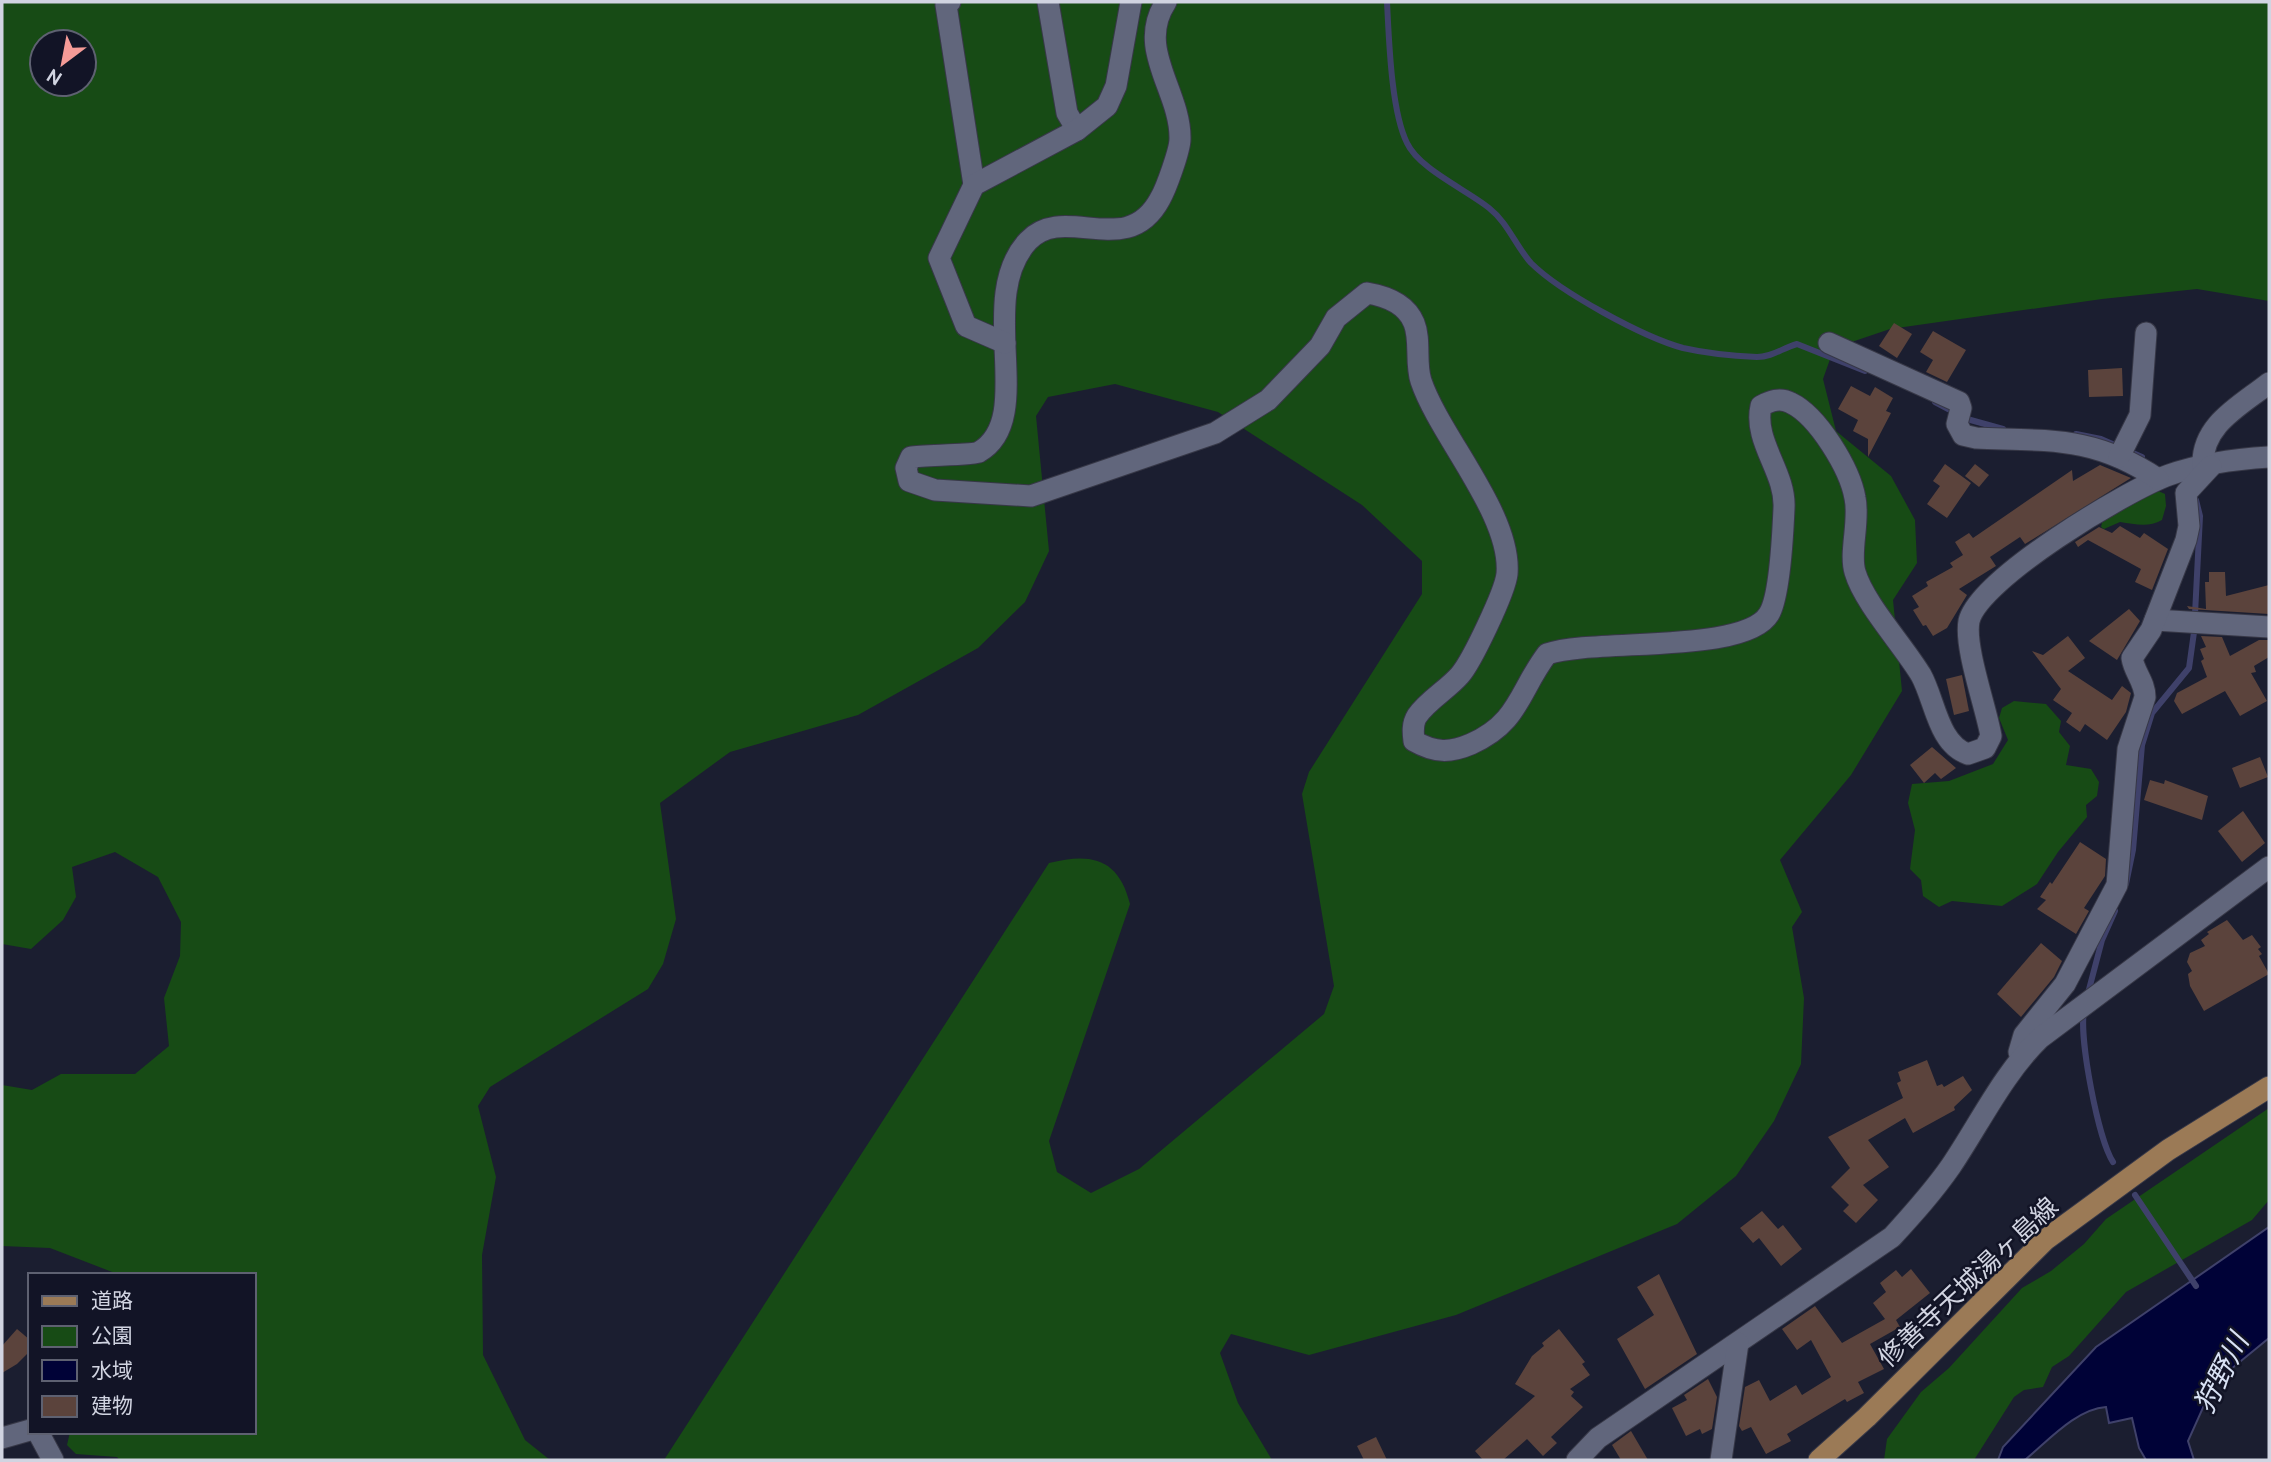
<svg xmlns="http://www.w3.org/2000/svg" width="2271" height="1462" viewBox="0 0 2271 1462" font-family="Cabin,'Noto Sans JP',sans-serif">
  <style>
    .green { fill: #174b15; fill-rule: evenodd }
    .water { fill: #000237; stroke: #3f416a; stroke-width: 2 }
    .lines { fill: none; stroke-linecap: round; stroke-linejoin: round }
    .stream { stroke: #3f416a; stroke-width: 6 }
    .building { fill: #5b433c }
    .minor-casing { stroke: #373847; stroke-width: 23 }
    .major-casing { stroke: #373847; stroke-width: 23 }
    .minor { stroke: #61667c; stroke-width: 21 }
    .major { stroke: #9b7a56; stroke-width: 21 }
    .labels { text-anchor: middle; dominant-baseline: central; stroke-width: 5; stroke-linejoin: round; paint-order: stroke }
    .street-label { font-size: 26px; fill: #d1d4e1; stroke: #121426 }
    .water-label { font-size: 28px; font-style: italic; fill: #d9e2f4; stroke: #121426 }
  </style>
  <rect width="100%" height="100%" fill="#1b1e30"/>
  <g class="green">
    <path d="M2,2H2269V301L2197,289L2102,299L1890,329L1834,348L1823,379L1836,431L1891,476L1915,520L1917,563L1893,600L1902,691L1851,775L1780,860L1802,912L1792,927L1804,998L1801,1064L1774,1121L1736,1176L1677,1224L1456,1315L1309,1355L1231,1334L1220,1353L1238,1403L1272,1460H664L1049,863C1092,852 1119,859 1130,904L1049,1141L1057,1172L1091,1193L1139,1169L1324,1014L1334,986L1302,794L1309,772L1422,594V561L1362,505L1218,412L1115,384L1048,397L1036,416L1049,551L1025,602L978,648L858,715L730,752L660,803L676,919L663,964L648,989L490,1087L478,1106L496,1177L482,1255L483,1355L525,1440L550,1460H120L117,1457L76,1454L67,1445L70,1432H254V1275H120L50,1248L2,1246V1085L32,1090L61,1074H135L169,1046L164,998L180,956L181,922L158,877L115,852L72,867L76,897L63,920L31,949L2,944ZM42,42H84V84H42Z"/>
    <path d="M2156,490L2165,494L2166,506L2162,520C2148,528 2135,524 2120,522L2104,529L2101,527L2103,519Z"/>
    <polygon points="2014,701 2046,704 2061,721 2059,732 2070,746 2066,765 2091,769 2099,782 2097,796 2086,805 2087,817 2058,852 2037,884 2002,906 1952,901 1939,907 1923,896 1921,880 1910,869 1915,830 1908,803 1912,784 1949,781 1993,764 2008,740 1999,718 2002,708"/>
    <polygon points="2269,1108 2269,1200 2252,1220 2126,1292 2069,1356 2052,1367 2043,1387 2024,1390 2014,1397 1974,1460 1884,1460 1887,1439 1921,1392 1949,1368 2022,1288 2051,1271 2084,1244 2106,1219"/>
  </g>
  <path class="water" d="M2269,1227V1338L2214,1383L2188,1441L2194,1460H2146L2139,1448L2132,1418L2109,1423L2106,1407C2076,1409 2048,1441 2026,1459C2021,1462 2005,1460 1998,1460L2003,1447L2096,1347Z"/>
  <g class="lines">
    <g class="stream">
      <path d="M1387,2C1389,39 1391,111 1407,143C1419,169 1467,190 1489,208C1508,223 1515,245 1531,263C1560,292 1643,337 1683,348C1705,353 1734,356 1757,357C1773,357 1782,348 1797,344L1865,371"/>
      <polyline points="1935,402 1967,419 2003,429"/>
      <polyline points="2076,434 2101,439 2142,457"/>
      <polyline points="2195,614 2200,516 2196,500"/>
      <polyline points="2126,884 2133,850 2142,745 2152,713 2189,668 2195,625"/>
      <polyline points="2087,997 2102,940 2115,911"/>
      <path d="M2084,1011C2079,1038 2098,1139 2113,1162"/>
      <polyline points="2135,1195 2196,1286"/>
    </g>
  </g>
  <g class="building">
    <polygon points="1894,323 1912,334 1897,358 1879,346"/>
    <polygon points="1933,331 1966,350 1947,382 1926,372 1933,360 1920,352"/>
    <polygon points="2122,368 2123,396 2089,397 2088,370"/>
    <polygon points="1851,386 1870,396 1875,387 1893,398 1886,411 1891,413 1868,457 1868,439 1853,431 1858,420 1838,409"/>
    <polygon points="1945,464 1971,483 1947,518 1927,504 1940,486 1933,481"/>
    <polygon points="1975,464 1989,475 1979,487 1965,476"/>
    <polygon points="2100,465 2131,478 2025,544 2020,537 1990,557 1996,566 1959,589 1967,595 1947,628 1933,636 1926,625 1923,626 1913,610 1919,607 1912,596 1928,586 1926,582 1953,567 1950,563 1963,555 1955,542 1969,533 1973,538 2072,470 2073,481"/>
    <polygon points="2120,526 2140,538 2144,533 2168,549 2152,590 2135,582 2141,569 2088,540 2078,547 2075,542 2099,527 2112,533"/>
    <polygon points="2209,572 2225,572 2226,596 2269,585 2269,614 2189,609 2187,606 2206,609 2205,582 2209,582"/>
    <polygon points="2129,609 2140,621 2117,660 2089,641"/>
    <polygon points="2068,636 2085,658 2068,671 2112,700 2122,686 2131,693 2126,712 2107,740 2085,724 2080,732 2066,722 2072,713 2053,700 2061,689 2032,651 2043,655"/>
    <polygon points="2201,636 2222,637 2230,656 2259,640 2269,640 2269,657 2254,666 2256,672 2251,673 2267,701 2240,716 2225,691 2182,714 2174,701 2177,693 2207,677 2201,661 2204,659 2200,649 2206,647"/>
    <polygon points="1962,675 1969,711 1954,715 1946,679"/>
    <polygon points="1932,747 1956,768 1941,779 1935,773 1924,783 1910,765"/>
    <polygon points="2260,757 2268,777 2240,788 2232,768"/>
    <polygon points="2150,780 2164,784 2165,780 2208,796 2202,820 2144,800"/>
    <polygon points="2243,811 2265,843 2242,862 2218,831"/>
    <polygon points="2080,842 2106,859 2105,876 2084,908 2089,911 2076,934 2037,909 2046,900 2040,897 2050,882 2052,884"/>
    <polygon points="2227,920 2243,940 2252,935 2261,947 2258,949 2262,954 2259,956 2269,974 2204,1011 2190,986 2188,974 2192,971 2187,962 2190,953 2205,946 2201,940 2209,934 2207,932"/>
    <polygon points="2041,943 2062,961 2054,977 2021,1017 1997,994"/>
    <polygon points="1927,1060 1937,1086 1942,1084 1944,1087 1963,1076 1972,1090 1954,1107 1955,1110 1913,1133 1905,1118 1868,1140 1889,1167 1863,1185 1878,1200 1856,1223 1843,1211 1849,1205 1831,1187 1850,1168 1828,1137 1903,1098 1897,1083 1901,1081 1898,1072"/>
    <polygon points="1762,1211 1778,1229 1783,1225 1802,1249 1781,1266 1759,1238 1753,1243 1740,1228"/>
    <polygon points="1911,1269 1930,1293 1896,1320 1900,1327 1870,1344 1884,1369 1858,1382 1864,1393 1847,1402 1845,1399 1787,1434 1791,1441 1766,1454 1751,1427 1742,1431 1739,1426 1745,1387 1759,1380 1770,1401 1796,1385 1802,1395 1831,1377 1811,1340 1797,1350 1782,1329 1815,1306 1842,1343 1885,1319 1873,1303 1886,1292 1880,1283 1896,1270 1902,1277"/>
    <polygon points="1659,1274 1697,1354 1645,1389 1617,1339 1654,1315 1637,1287"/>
    <polygon points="17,1329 30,1340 30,1351 17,1364 2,1373 2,1346"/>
    <polygon points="1559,1329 1585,1362 1582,1364 1590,1375 1570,1389 1574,1392 1571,1396 1583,1407 1551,1437 1557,1443 1543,1456 1527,1439 1503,1460 1483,1460 1475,1451 1535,1396 1515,1384 1532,1356 1544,1346 1542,1343"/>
    <polygon points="1708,1379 1717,1397 1712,1429 1702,1434 1700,1429 1686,1436 1672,1408 1687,1400 1684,1395"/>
    <polygon points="1631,1431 1648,1460 1621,1460 1612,1445"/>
    <polygon points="1376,1437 1387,1460 1364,1460 1357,1446"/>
  </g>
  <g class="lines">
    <defs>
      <g id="minor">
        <polyline points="950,2 946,5 974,185"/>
        <polyline points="1048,2 1067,113 1077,130"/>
        <path d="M1166,2C1135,49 1181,91 1180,139C1180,150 1166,189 1160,199C1127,261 1064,202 1028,241C974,299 1038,418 979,452C973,455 923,455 911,457L906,468L909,481L935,490L1031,496L1215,433L1268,400L1320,346L1336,318L1367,293C1385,296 1406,303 1414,323C1421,340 1415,363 1421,381C1440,437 1512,515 1507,574C1505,592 1472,661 1460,675C1447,690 1428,700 1417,716C1412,724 1413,733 1414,741C1435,753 1450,753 1471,744C1519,723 1519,691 1547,654C1594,638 1745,654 1769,614C1780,596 1783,531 1784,508C1786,472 1753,442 1761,406C1770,401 1780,397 1791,403C1818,416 1850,469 1855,498C1860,521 1849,552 1855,572C1864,603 1903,645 1921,675C1935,700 1938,744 1968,754L1985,748L1991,736C1986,707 1964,647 1969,621C1979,579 2127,490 2169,475C2200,464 2236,459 2269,457"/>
        <polyline points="1005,343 966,326 939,258 974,185 1077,130 1107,106 1116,86 1131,2"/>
        <path d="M1829,343L1959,402L1961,408L1957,424L1963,435L1976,438C2050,441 2094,436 2158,479"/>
        <polyline points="2119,457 2140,415 2146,333"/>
        <path d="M2203,466C2201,425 2240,406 2269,383"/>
        <polyline points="2155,620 2269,627"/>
        <path d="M2019,1052L2024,1035L2065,984L2117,885L2128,749L2145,697C2145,682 2134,672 2132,658L2151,630L2186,540L2189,526L2186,493L2211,466"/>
        <polyline points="38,1432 53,1460"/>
        <polyline points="2,1438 30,1430"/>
        <path d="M1577,1460L1598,1438L1892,1237C1913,1214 1933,1192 1951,1166C1980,1123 2003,1074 2040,1038L2269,867"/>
        <polyline points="1721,1460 1738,1343"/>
      </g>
      <polyline id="major" points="1819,1460 1867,1417 2045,1240 2168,1150 2269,1087"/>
    </defs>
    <use href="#minor" class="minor-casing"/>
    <use href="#major" class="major-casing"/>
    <use href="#minor" class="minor"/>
    <use href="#major" class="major"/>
  </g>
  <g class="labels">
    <g class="street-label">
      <text transform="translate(1968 1282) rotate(-43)">修善寺天城湯ヶ島線</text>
    </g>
    <g class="water-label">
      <text transform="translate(2221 1373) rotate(-63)">狩野川</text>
    </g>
  </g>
  <rect width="2271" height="1462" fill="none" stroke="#d1d4e1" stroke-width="7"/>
  <rect x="28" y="1273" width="228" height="161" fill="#121426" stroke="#5e6171" stroke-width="2"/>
  <rect x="42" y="1296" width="35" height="10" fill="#9b7a56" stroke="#5e6171" stroke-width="2"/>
  <text x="91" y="1308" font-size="21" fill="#d1d4e1">道路</text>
  <rect x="42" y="1326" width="35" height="21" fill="#174b15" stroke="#5e6171" stroke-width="2"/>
  <text x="91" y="1343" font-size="21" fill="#d1d4e1">公園</text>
  <rect x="42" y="1360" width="35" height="21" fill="#000237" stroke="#5e6171" stroke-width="2"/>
  <text x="91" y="1378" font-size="21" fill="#d1d4e1">水域</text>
  <rect x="42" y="1396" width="35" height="21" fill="#5b433c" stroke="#5e6171" stroke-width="2"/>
  <text x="91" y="1413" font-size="21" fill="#d1d4e1">建物</text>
  <g transform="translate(63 63) rotate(212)"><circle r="33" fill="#121426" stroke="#5e6171" stroke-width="2"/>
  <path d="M0-5L12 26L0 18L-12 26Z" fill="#f59b97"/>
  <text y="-10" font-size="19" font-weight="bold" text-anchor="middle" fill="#d1d4e1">N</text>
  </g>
</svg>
